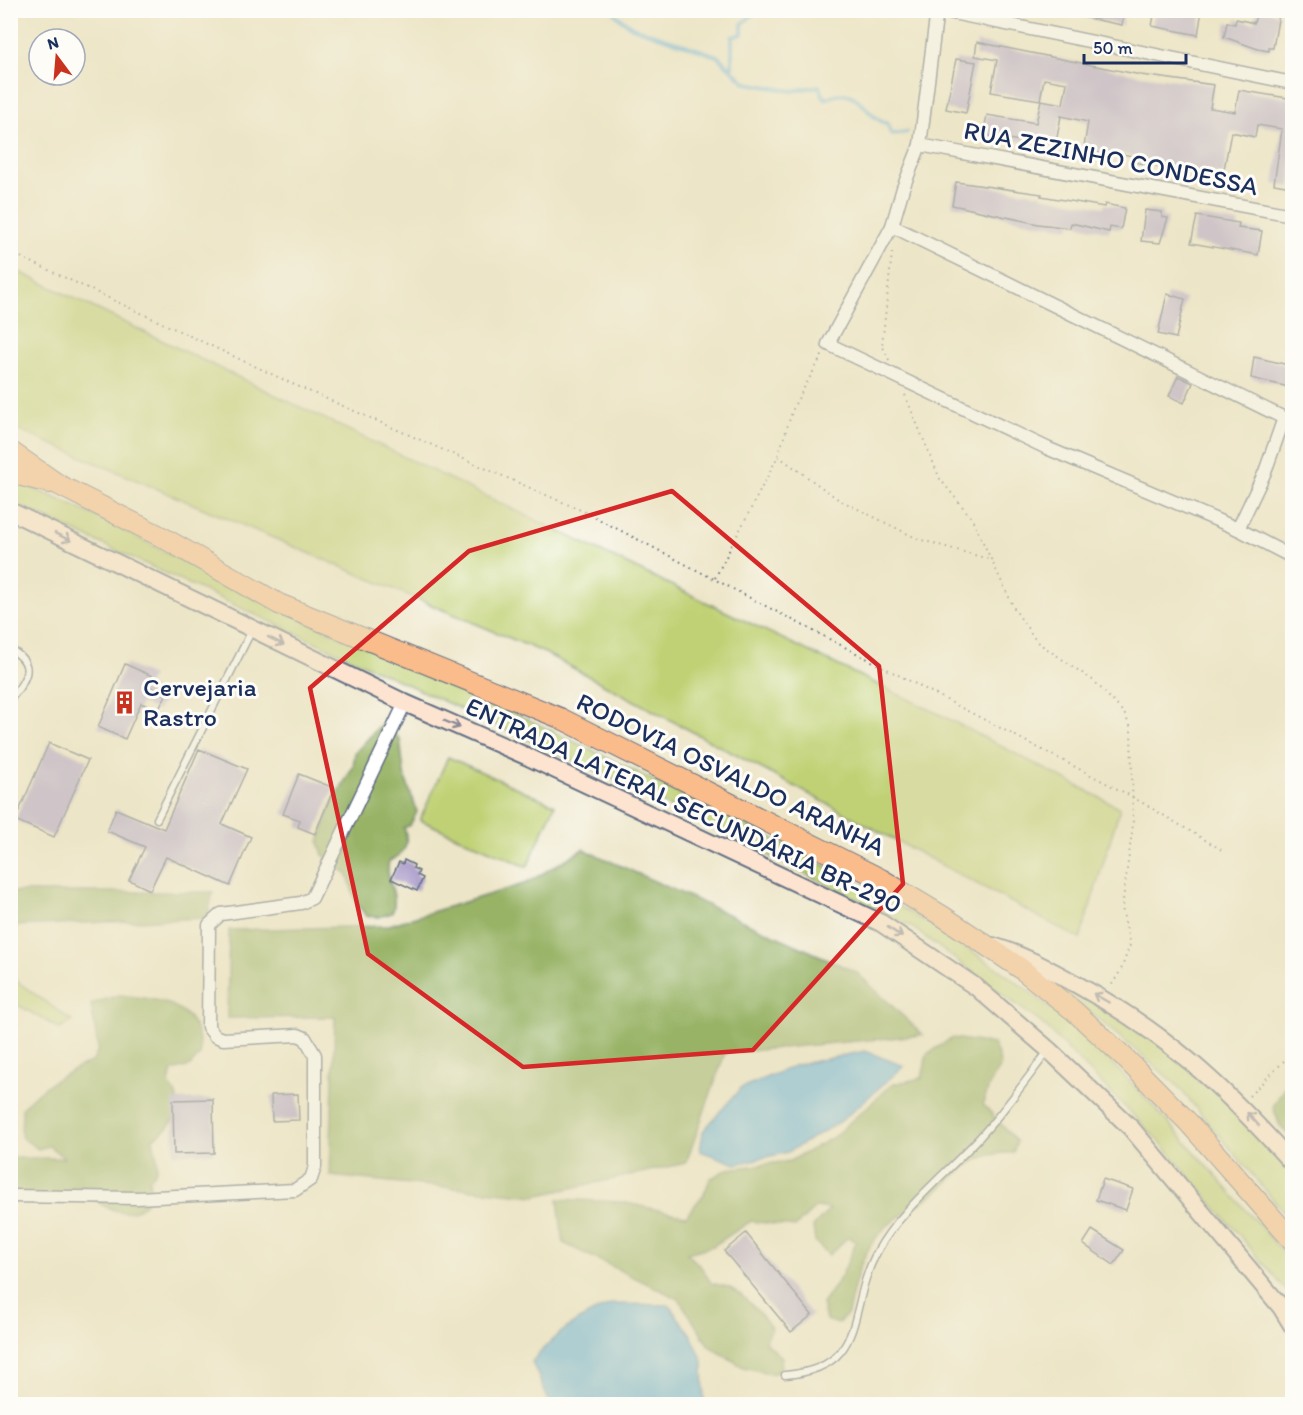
<svg xmlns="http://www.w3.org/2000/svg" width="1303" height="1415" viewBox="0 0 1303 1415" font-family="Itim,sans-serif">
  <style>
    .green { fill: #c0d174; stroke: #6e8069; stroke-width: 1.5 }
    .forest { fill: #98b366; stroke: #5a7162; stroke-width: 1.5 }
    .water { fill: #63b1dd; stroke: #3f709e; stroke-width: 1.5 }
    .lines { fill: none; stroke-linecap: round; stroke-linejoin: round }
    .stream { stroke: #63b1dd; stroke-width: 4 }
    .building { fill: #ab9ecb }
    .service-casing { stroke: #646f83; stroke-width: 9 }
    .minor-casing { stroke: #646f83; stroke-width: 15 }
    .secondary-casing { stroke: #646f83; stroke-width: 20 }
    .trunk-casing { stroke: #646f83; stroke-width: 22 }
    .path { stroke: #646f83; stroke-width: 2; stroke-dasharray: 1.5 4.5; stroke-linecap: butt }
    .service { stroke: #fff; stroke-width: 6 }
    .minor { stroke: #fff; stroke-width: 12 }
    .secondary { stroke: #fde4d1; stroke-width: 16 }
    .trunk { stroke: #fabc8b; stroke-width: 20 }
    .oneway { stroke: #8c8a98 }
    .marked { fill: none; stroke: #d62828; stroke-width: 4.5; stroke-linejoin: round }
    .labels { text-anchor: middle; dominant-baseline: central; stroke-width: 6; stroke-linejoin: round; paint-order: stroke }
    .street-label { font-size: 26px; fill: #1b2f5e; stroke: #fdfcf7 }
    .poi-label { font-size: 26px; fill: #1b2f5e; stroke: #fdfcf7; text-anchor: start }
  </style>
  <rect width="100%" height="100%" fill="#fdfcf7"/>
  <filter id="ink" filterUnits="userSpaceOnUse"><feTurbulence type="fractalNoise" baseFrequency=".0167" numOctaves="2"/><feDisplacementMap in="SourceGraphic" scale="12" xChannelSelector="R" yChannelSelector="G"/><feConvolveMatrix kernelMatrix="1 2 1 2 8 2 1 2 1" color-interpolation-filters="sRGB"/></filter>
  <filter id="wash" filterUnits="userSpaceOnUse"><feTurbulence type="fractalNoise" baseFrequency=".008" numOctaves="4" result="noise"/><feDisplacementMap in="SourceGraphic" scale="24" xChannelSelector="R" yChannelSelector="G"/><feGaussianBlur stdDeviation="1.35" result="paint"/><feColorMatrix in="noise" values="0 0 0 0 0 0 0 0 0 0 0 0 0 0 0 0 0 1.4 0 .05"/><feComposite in="paint" operator="in"/></filter>
  <g filter="url(#wash)">
    <rect width="100%" height="100%" fill="#ede5c7"/>
    <g class="green">
      <polygon points="11,268 939,714 1120,808 1080,939 545,653 11,427"/>
      <path d="M11,480C104,514 188,568 279,609C339,636 401,661 461,688C535,722 608,758 681,794C801,851 919,910 1026,989C1128,1065 1207,1169 1292,1262V1297L1160,1142L1044,1025L909,925L626,785L11,502Z"/>
      <polygon points="448,757 555,805 527,867 420,820"/>
      <polygon points="11,977 72,1021 60,1029 11,1001"/>
      <polygon points="1058,979 1190,1063 1292,1170 1292,1222 1176,1084 1066,992"/>
    </g>
    <g class="forest">
      <path d="M382,723L400,739L404,774L417,812L410,825L404,828C410,844 405,854 389,861C384,880 400,894 392,913L379,917L366,916L355,900L348,875L323,855L319,842L332,803L353,767L355,753Z"/>
      <polygon points="583,849 856,972 923,1035 725,1053 686,1163 535,1196 330,1176 335,1017 227,1018 229,930 386,926 527,883"/>
      <polygon points="11,892 213,892 207,918 11,926"/>
      <path d="M119,995C162,999 201,1004 200,1055L190,1066L172,1071L169,1084C187,1105 175,1126 153,1138C155,1155 163,1166 149,1180C156,1218 114,1220 93,1197L11,1194V1158H64L49,1146L38,1149L21,1137L22,1108C42,1085 65,1073 93,1061L98,1049L91,1004Z"/>
      <path d="M952,1038L994,1044L1001,1065L989,1086L983,1104L1017,1142L1013,1153C974,1151 959,1173 931,1196C916,1207 900,1215 886,1227C861,1249 854,1284 848,1314L837,1324L826,1320L822,1304L842,1275L856,1242L848,1237L829,1255L815,1242L813,1227L830,1209L816,1207L795,1227L751,1221L713,1246L687,1253L702,1268L711,1283C718,1285 725,1285 730,1288C740,1291 765,1318 771,1328L765,1342L782,1357L780,1370L772,1374L743,1367L709,1346L679,1299L563,1243L558,1199L622,1202L686,1216L704,1194L710,1179L727,1169L790,1161L832,1138L893,1084L922,1078L927,1054Z"/>
      <polygon points="1292,1074 1292,1139 1280,1126 1273,1107"/>
    </g>
    <g class="water">
      <polygon points="865,1051 904,1066 840,1122 788,1152 736,1164 700,1151 703,1131 741,1088 796,1065"/>
      <path d="M613,1304L669,1305L691,1335L703,1361L704,1404H559L549,1401L532,1362C553,1334 580,1316 613,1304Z"/>
    </g>
    <g class="lines">
      <g class="stream">
        <path d="M613,10L618,17L632,27L717,56L746,83L792,91L819,86L825,99C862,82 860,115 888,124L891,134L907,132"/>
        <polyline points="732,67 732,37 742,34 742,24 758,10"/>
      </g>
    </g>
    <g id="blocks">
      <g class="building">
        <polygon points="1078,10 1124,10 1122,25 1077,16"/>
        <polygon points="1155,10 1202,10 1198,35 1152,26"/>
        <polygon points="1257,10 1279,14 1273,48 1269,48 1269,51 1258,49 1224,37 1227,22 1235,24 1236,19 1254,23"/>
        <polygon points="977,42 1141,75 1214,85 1210,108 1235,112 1239,90 1293,99 1291,187 1274,184 1282,129 1257,125 1255,137 1231,132 1223,175 1132,162 1133,156 1106,151 1105,154 1098,153 1098,156 1083,153 1088,122 1061,116 1056,143 1033,139 1032,143 983,135 987,115 1036,123 1041,100 1063,104 1067,83 1044,79 1040,100 991,92 997,60 975,56"/>
        <polygon points="956,59 976,62 966,113 946,109"/>
        <polygon points="956,182 1042,194 1041,196 1104,207 1105,204 1125,208 1121,229 1110,227 1109,232 1071,223 1070,228 1038,224 952,205"/>
        <polygon points="1145,210 1162,212 1162,217 1168,218 1160,243 1141,241"/>
        <polygon points="1197,216 1239,223 1238,228 1262,231 1258,255 1191,243"/>
        <polygon points="1167,294 1185,299 1176,338 1158,334"/>
        <polygon points="1254,357 1293,366 1293,388 1251,378"/>
        <polygon points="1178,376 1193,383 1184,403 1169,396"/>
        <polygon points="125,664 152,676 148,686 166,695 158,711 141,703 125,739 98,727"/>
        <polygon points="49,743 88,760 54,837 15,820"/>
        <polygon points="199,749 247,769 222,824 251,837 230,886 166,857 150,890 129,880 145,847 107,831 116,809 164,829"/>
        <polygon points="299,774 334,788 315,834 298,827 300,820 283,814"/>
        <polygon points="404,860 414,865 413,868 419,871 417,875 423,878 417,891 391,879 399,862 403,864"/>
        <polygon points="298,1094 299,1120 272,1121 271,1095"/>
        <polygon points="213,1099 214,1153 174,1154 173,1100"/>
        <polygon points="1103,1179 1133,1189 1126,1210 1096,1200"/>
        <polygon points="1092,1230 1124,1250 1114,1265 1083,1244"/>
        <polygon points="746,1233 812,1315 791,1332 724,1251"/>
      </g>
    </g>
  </g>
  <g filter="url(#ink)">
    <use href="#blocks" fill-opacity="0" stroke="#646f83" stroke-width="1.5"/>
    <g class="lines">
      <defs>
        <g id="service">
          <polyline points="10,13 12,10"/>
          <path d="M10,649C37,664 27,679 10,700"/>
          <polyline points="157,819 252,630"/>
          <path d="M785,1375C870,1368 846,1309 877,1252C898,1212 949,1171 980,1137C1005,1110 1026,1080 1048,1051"/>
        </g>
        <g id="minor">
          <polyline points="938,10 1292,83"/>
          <polyline points="920,145 1292,215"/>
          <polyline points="892,226 903,188 920,145 937,10"/>
          <polyline points="1292,422 1284,418 1265,472 1238,529 1292,557"/>
          <polyline points="1238,529 1049,449 828,344 892,226 1284,418"/>
          <polyline points="10,1196 137,1198 295,1190 311,1179 315,1167 315,1055 305,1038 298,1035 223,1039 215,1036 208,1027 209,925 221,914 301,903 312,898 405,703"/>
        </g>
        <g id="secondary">
          <polyline points="10,511 405,703 526,756 881,923 976,987 1049,1050 1131,1128 1281,1307 1292,1325"/>
          <path d="M993,946C1023,955 1048,969 1076,984C1167,1034 1223,1086 1292,1163"/>
        </g>
        <g id="trunk">
          <polyline points="10,451 59,485 162,537 279,604 560,718 881,879 944,917 1020,968 1074,1011 1123,1056 1188,1122 1292,1240"/>
          <polyline points="10,473 50,483"/>
        </g>
      </defs>
      <use href="#service" class="service-casing"/>
      <use href="#minor" class="minor-casing"/>
      <use href="#secondary" class="secondary-casing"/>
      <use href="#trunk" class="trunk-casing"/>
      <g class="path">
        <polyline points="10,252 295,385 585,512 1131,796 1222,850"/>
        <polyline points="889,360 882,345 892,253"/>
        <polyline points="905,395 940,479 971,517 1015,610 1037,642 1094,681 1124,713 1131,728 1133,824 1122,908 1130,945 1121,970 1111,986"/>
        <polyline points="778,456 838,499 918,539 992,560"/>
        <polyline points="715,578 778,456 794,406 823,354"/>
        <polyline points="1249,1096 1292,1053"/>
      </g>
      <use href="#service" class="service"/>
      <use href="#minor" class="minor"/>
      <use href="#secondary" class="secondary"/>
      <use href="#trunk" class="trunk"/>
    </g>
    <defs><path id="oneway-shaft" d="M-6 0H5M1.5-3L5.5 0L1.5 3" fill="none" stroke-width="1.6" stroke-linecap="round" stroke-linejoin="round" transform="scale(1.5)"/></defs>
    <g class="oneway">
      <use href="#oneway-shaft" transform="translate(63 537) rotate(26)"/>
      <use href="#oneway-shaft" transform="translate(276 641) rotate(27)"/>
      <use href="#oneway-shaft" transform="translate(452 724) rotate(23)"/>
      <use href="#oneway-shaft" transform="translate(895 932) rotate(34)"/>
      <use href="#oneway-shaft" transform="translate(1101 998) rotate(-150)"/>
      <use href="#oneway-shaft" transform="translate(1253 1119) rotate(-132)"/>
    </g>
  </g>
  <path d="M0 0H1303V1415H0ZM672,491L879,666L903,884L753,1050L523,1067L368,954L310,688L469,551Z" fill="#ede5c7" fill-opacity=".55" fill-rule="evenodd"/>
  <path class="marked" d="M672,491L879,666L903,884L753,1050L523,1067L368,954L310,688L469,551Z"/>
  <defs>
    <symbol id="building-bare" viewBox="-9 -9 18 18"><path d="M-4-6H4V6H1V3H-1V6H-4ZM-2.5-4.3h1.7v1.8h-1.7ZM.8-4.3h1.7v1.8H.8ZM-2.5-1h1.7V.8h-1.7ZM.8-1h1.7V.8H.8Z" fill="#c8321e" stroke="#fdfcf7" stroke-width="2.5" paint-order="stroke"/></symbol>
  </defs>
  <g fill-rule="evenodd">
    <use href="#building-bare" x="108" y="686" width="33" height="33"/>
  </g>
  <g class="labels">
    <g class="street-label">
      <text transform="translate(1111 158) rotate(11)">RUA ZEZINHO CONDESSA</text>
      <text transform="translate(731 774) rotate(26)">RODOVIA OSVALDO ARANHA</text>
      <text transform="translate(684 805) rotate(25)">ENTRADA LATERAL SECUNDÁRIA BR-290</text>
    </g>
    <g class="poi-label">
      <text x="143" y="687">Cervejaria<tspan x="143" dy="30">Rastro</tspan></text>
    </g>
  </g>
  <rect width="1303" height="1415" fill="none" stroke="#fdfcf7" stroke-width="36"/>
  <g transform="translate(57 57) rotate(344)"><circle r="28" fill="#fdfcf7" stroke="#a3aaba" stroke-width="1.5"/>
  <path d="M0-4.5L10 22L0 15L-10 22Z" fill="#c8321e"/>
  <text y="-9" font-size="16" font-weight="bold" text-anchor="middle" fill="#1b2f5e">N</text>
  </g>
  <path d="M1084 54v9h102v-9" fill="none" stroke="#1b2f5e" stroke-width="3"/>
  <text x="1093" y="54" font-size="18" fill="#1b2f5e" stroke="#fdfcf7" stroke-width="4.5" paint-order="stroke">50 m</text>
</svg>
